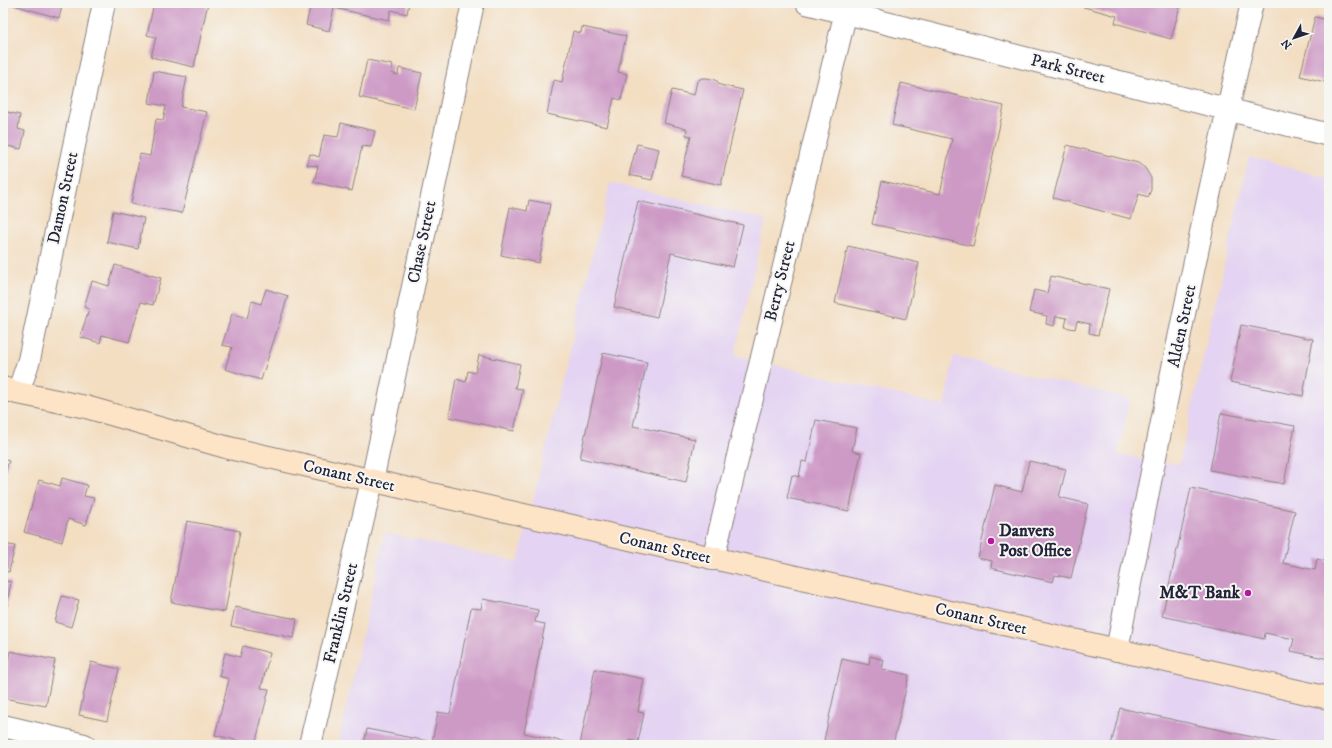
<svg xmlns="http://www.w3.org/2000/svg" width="1332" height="748" viewBox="0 0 1332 748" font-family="'IM FELL DW Pica',serif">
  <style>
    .built { fill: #e4d3f2 }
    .building { fill: #cd9ac6 }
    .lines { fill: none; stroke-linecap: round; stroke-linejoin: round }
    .minor-casing { stroke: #8a807e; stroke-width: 24 }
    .tertiary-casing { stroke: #8a807e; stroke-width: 24 }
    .secondary-casing { stroke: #8a807e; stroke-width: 24 }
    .minor { stroke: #fff; stroke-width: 22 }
    .tertiary { stroke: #fff; stroke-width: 22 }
    .secondary { stroke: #fee4c6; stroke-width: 22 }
    .poi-dot { fill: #b5179e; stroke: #f6f6f2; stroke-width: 1.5 }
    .labels { text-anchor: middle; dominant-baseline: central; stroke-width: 4; stroke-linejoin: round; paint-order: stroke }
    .street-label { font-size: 17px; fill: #22223b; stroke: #f6f6f2 }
    .poi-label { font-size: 17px; font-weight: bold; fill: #22223b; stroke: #f6f6f2; text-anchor: start }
  </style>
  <rect width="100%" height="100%" fill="#f6f6f2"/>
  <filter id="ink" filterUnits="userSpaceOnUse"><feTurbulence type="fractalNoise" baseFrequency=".025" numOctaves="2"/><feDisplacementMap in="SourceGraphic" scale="8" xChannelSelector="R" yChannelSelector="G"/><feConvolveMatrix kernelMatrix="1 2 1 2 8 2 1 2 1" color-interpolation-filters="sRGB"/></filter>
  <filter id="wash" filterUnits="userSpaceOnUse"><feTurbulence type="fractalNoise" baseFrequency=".012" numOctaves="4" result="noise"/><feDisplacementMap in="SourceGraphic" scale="16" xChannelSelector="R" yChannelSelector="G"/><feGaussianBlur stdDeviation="0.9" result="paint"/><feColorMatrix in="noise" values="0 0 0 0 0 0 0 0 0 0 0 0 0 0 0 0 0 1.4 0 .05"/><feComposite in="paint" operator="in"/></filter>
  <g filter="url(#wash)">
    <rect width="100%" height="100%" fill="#f3dec2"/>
    <polygon class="built" points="1249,157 1329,178 1329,745 338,745 385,533 518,562 610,183 766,219 735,355 944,406 954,356 1130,399 1118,454 1154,461 1179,464"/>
    <g id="blocks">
      <g class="building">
        <polygon points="7,3 63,3 59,18"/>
        <polygon points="154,3 208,3 194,67 151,57 156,37 147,35"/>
        <polygon points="311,3 409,3 407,14 391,10 389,20 334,8 329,31 306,25"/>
        <polygon points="1081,3 1181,3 1171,39 1115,23 1117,16 1080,6"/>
        <polygon points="1315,17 1329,20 1329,83 1300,76"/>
        <polygon points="582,27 626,36 618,72 627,74 621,100 614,98 607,127 547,114 554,80 562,82 573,31 581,33"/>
        <polygon points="367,60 393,65 391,73 398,75 399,68 422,73 414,109 359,97"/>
        <polygon points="154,71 187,77 181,107 207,112 182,213 131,204 140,154 150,156 156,119 163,120 166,106 149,103"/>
        <polygon points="702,78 707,78 716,80 720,85 743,90 721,185 681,176 691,136 686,135 687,129 664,123 672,90 694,95 697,81"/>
        <polygon points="901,83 1004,106 973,246 872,224 882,181 940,194 952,139 892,125"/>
        <polygon points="3,111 20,115 18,129 25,131 21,149 3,145"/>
        <polygon points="341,123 375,131 371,147 362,146 352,191 314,182 318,166 307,165 310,154 319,157 324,135 338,137"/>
        <polygon points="637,144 659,149 652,180 629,175"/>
        <polygon points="1067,145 1138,163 1145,168 1151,178 1151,190 1148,197 1139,194 1131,219 1053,198"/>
        <polygon points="529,200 550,204 539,263 501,255 510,207 527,211"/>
        <polygon points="638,201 743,225 733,267 671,253 657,317 614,307"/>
        <polygon points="113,211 144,218 138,249 107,242"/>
        <polygon points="848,246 919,263 906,319 835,303"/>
        <polygon points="115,265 161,278 153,305 141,302 129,342 102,335 100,343 80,337 89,309 84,307 92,281 109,286"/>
        <polygon points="1051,276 1109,289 1098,335 1089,333 1090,324 1077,321 1075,329 1065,327 1067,318 1056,316 1054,326 1046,324 1047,316 1029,312 1034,290 1047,293"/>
        <polygon points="266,289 288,296 261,380 225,369 232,347 222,345 232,314 247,318 252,301 261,304"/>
        <polygon points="1241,325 1313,339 1303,396 1230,382"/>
        <polygon points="603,353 647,362 633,426 695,439 686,482 580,458"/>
        <polygon points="479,355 520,364 515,388 523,389 514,431 449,417 456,379 466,382 468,371 475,373"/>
        <polygon points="1221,413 1295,426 1284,484 1210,470"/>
        <polygon points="816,420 857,428 852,451 861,453 849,511 787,498 792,475 799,477 802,461 807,462"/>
        <polygon points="3,459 9,461 3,478"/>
        <polygon points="1029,461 1066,469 1059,497 1088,504 1071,578 1055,575 1053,582 991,568 992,561 978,558 995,485 1022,492"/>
        <polygon points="62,478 87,485 84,496 94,498 86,525 68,519 62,542 24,532 39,480 60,486"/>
        <polygon points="1191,488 1295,511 1283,563 1315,570 1317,559 1329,562 1329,659 1291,651 1294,639 1265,633 1264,639 1162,616"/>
        <polygon points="187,521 240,531 225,612 171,602"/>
        <polygon points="3,544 15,546 9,572 3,571"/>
        <polygon points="3,580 11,582 6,610 3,610"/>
        <polygon points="62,596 79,600 71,627 55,622"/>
        <polygon points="483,599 538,610 535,622 545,624 524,733 579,745 364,745 367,729 432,742 438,712 450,714 471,608 481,609"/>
        <polygon points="235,607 297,619 294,638 231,626"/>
        <polygon points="243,646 270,653 261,688 269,689 255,745 215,735 229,679 219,676 225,653 240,657"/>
        <polygon points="10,651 55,660 46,706 3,698 3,690"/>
        <polygon points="870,656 884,660 882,669 909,675 893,745 847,745 824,740 842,659 869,665"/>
        <polygon points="91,662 119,669 107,721 79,715"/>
        <polygon points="595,669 644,679 638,712 644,713 638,742 630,740 629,745 580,745"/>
        <polygon points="1120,708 1284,744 1284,745 1111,745"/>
      </g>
    </g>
  </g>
  <g filter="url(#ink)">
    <use href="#blocks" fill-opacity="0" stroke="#8a807e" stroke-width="1"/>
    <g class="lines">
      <defs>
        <g id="minor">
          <polyline points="807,3 1329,135"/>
          <polyline points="18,393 29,360 104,3"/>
          <polyline points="372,481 473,3"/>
          <polyline points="713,559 848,3"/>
          <path d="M1117,650C1159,434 1202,218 1252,3"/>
          <polyline points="3,726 84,745"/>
        </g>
        <polyline id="tertiary" points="310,745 372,481"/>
        <polyline id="secondary" points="3,388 18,393 86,407 229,448 1329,698"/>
      </defs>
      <use href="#minor" class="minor-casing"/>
      <use href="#tertiary" class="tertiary-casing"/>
      <use href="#secondary" class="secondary-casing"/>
      <use href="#minor" class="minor"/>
      <use href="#tertiary" class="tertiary"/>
      <use href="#secondary" class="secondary"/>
    </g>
  </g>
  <g class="poi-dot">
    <circle cx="991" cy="541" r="4"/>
    <circle cx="1248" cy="593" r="4"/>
  </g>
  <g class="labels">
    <g class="street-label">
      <text transform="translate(1068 69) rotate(14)">Park Street</text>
      <text transform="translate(63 198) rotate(-78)">Damon Street</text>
      <text transform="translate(422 242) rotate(-78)">Chase Street</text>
      <text transform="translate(780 281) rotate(-76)">Berry Street</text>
      <text transform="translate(1182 326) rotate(-78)">Alden Street</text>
      <text transform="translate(349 476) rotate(13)">Conant Street</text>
      <text transform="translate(665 548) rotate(13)">Conant Street</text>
      <text transform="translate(341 613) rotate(-77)">Franklin Street</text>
      <text transform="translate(981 619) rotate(13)">Conant Street</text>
    </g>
    <g class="poi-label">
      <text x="999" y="531">Danvers<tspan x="999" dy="20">Post Office</tspan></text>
      <text x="1240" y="593" text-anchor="end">M&amp;T Bank</text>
    </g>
  </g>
  <rect width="1332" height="748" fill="none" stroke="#f6f6f2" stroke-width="16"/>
  <g transform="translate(1294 38) rotate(230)" stroke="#f6f6f2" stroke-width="3" paint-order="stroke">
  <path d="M0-3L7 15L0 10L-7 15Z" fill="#22223b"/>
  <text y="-6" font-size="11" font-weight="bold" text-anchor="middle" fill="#22223b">N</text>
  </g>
</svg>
